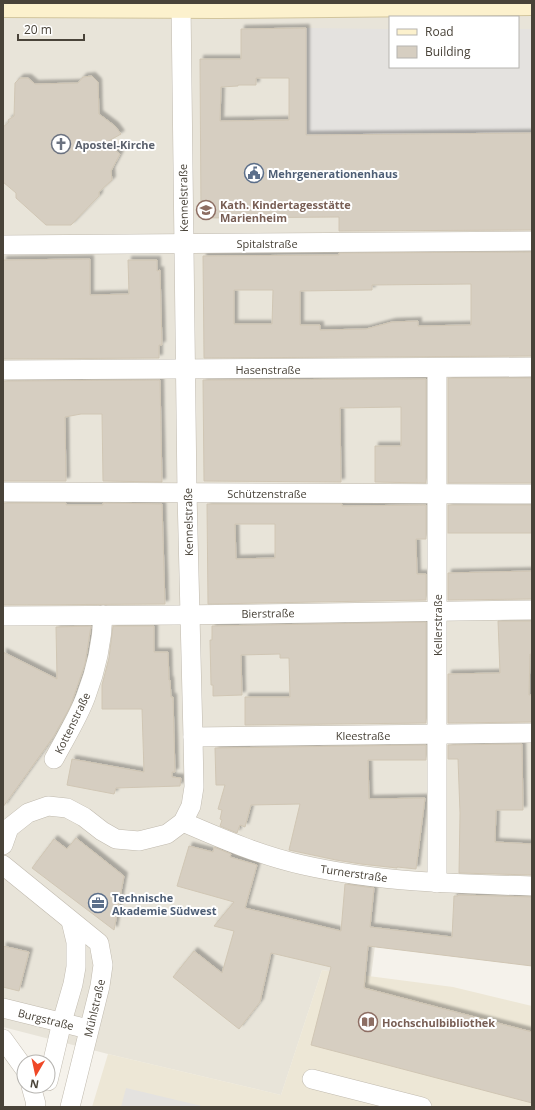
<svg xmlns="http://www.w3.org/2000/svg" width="535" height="1110" viewBox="0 0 535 1110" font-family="'Open Sans',sans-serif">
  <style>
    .residential { fill: #e8e4d9; fill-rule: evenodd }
    .education { fill: #ede7d6 }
    .parking { fill: #e4e2df }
    .building { fill: #d6cec1; stroke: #d0c6b4; fill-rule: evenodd; filter: url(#shadow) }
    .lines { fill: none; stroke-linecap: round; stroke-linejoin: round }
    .minor-casing { stroke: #c0baae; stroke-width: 20 }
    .secondary-casing { stroke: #d2c59d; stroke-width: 24 }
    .minor { stroke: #fff; stroke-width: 19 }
    .secondary { stroke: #fcf1cd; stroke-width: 22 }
    .labels { text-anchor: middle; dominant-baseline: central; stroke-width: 4; stroke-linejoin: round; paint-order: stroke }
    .worship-label { font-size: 11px; font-weight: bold; fill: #5b616d; stroke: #fff; text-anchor: start }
    .service-label { font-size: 11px; font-weight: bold; fill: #4e5e75; stroke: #fff; text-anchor: start }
    .street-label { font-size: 11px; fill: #494339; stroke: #fff }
    .education-label { font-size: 11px; font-weight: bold; fill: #785e54; stroke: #fff; text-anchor: start }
  </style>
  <defs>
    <filter id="shadow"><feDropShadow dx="3.5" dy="-3.5" stdDeviation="1" flood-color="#0004"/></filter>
  </defs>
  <rect width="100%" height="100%" fill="#f5f2eb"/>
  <path class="residential" d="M3,3H532V965L375,946L371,977L322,970L281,1095L108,1054L3,1027ZM390,17H518V67H390Z"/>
  <polygon class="education" points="322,970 453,987 532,1006 532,1107 92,1107 108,1054 281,1095"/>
  <g class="parking">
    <polygon points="306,28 390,29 390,67 518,67 518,29 532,29 532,133 306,135"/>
    <polygon points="126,1088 206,1107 121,1107"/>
  </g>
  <g class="building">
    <path d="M306,28V135L532,133V230L339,231V217L201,218L200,59H241V29ZM256,78H289V120L220,121L221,87L238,86V85H256Z"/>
    <polygon points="92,76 98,82 99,114 115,126 121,134 105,143 120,154 111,171 112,180 99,192 99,196 71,225 46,225 16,198 16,193 3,182 3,127 9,122 8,120 14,116 15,83 20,78 28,78 35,84 78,83 83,77"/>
    <path d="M532,252V356L204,358L203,256L339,255V253ZM471,284V325L418,326V321L392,322L366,329L320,330V325H300V291L372,290V285ZM234,290H273L272,324H234Z"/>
    <polygon points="90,259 90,295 129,294 128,260 157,260 157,271 160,270 162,345 159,345 159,358 3,359 3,260"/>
    <rect x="448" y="378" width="84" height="105"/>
    <polygon points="426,379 426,483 375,482 375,446 401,446 401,407 340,408 341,482 204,481 203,380"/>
    <polygon points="160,380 162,482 103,481 102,414 81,414 65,417 66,481 3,481 3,381"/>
    <polygon points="3,503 66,503 66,505 103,505 103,503 162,504 165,604 3,605"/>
    <path d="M207,504H342V506L426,505V539H416L417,574H426V600L208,604ZM235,524H275V558L236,559Z"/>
    <rect x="448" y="505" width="84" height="28"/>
    <polygon points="532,571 532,599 448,600 448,573"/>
    <polygon points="498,621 532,621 532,654 530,654 529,695 532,695 532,722 448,723 448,674 500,673"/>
    <polygon points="426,622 426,723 245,725 245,697 290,697 289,658 280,658 280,654 241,655 242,695 213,696 213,685 211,685 210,640 212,640 212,626"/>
    <polygon points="91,626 85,664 70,707 54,736 3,807 3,652 57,679 56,627"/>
    <polygon points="113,626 154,626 154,652 168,652 169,680 170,680 171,697 173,697 175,772 172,772 172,777 181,778 180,786 116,788 114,794 67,785 72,759 144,772 142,709 102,709 102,685 109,658"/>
    <polygon points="522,744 523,810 496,810 495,842 532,844 532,875 459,873 460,813 458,759 448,759 448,745"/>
    <polygon points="426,745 426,760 368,760 369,799 425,798 416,869 397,867 397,868 361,864 336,860 289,850 300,804 251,805 245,827 240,825 237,833 220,826 222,820 220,819 222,810 218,809 225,785 216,785 215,748"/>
    <polygon points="76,838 124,876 114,930 32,868 54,839 67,849"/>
    <polygon points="189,846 213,852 214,847 231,854 230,857 257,865 245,908 341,931 345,884 374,888 370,927 452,937 454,896 458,896 458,895 532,897 532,966 368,946 364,988 532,1032 532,1103 311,1045 331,967 271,953 260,1002 239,1029 173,977 194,951 222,973 234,931 214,926 234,902 177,886"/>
    <polygon points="3,946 29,952 19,991 3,987"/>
  </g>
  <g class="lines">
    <defs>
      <g id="minor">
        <polyline points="3,245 532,241"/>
        <polyline points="3,370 532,367"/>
        <polyline points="3,492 532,494"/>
        <polyline points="3,616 177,615 532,610"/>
        <polyline points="193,737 532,733"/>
        <path d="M54,759C64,740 79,716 86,696C96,670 102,643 103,615"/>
        <path d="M183,822C222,839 262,856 303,865C378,882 455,884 532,886"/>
        <polyline points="3,845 9,828 28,813 48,806 67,808 84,817 102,831 116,839 139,841 167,834 183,822 191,806 194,787 193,737 187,493 181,3"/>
        <polyline points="3,865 99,943 103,965 100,986 70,1107"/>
        <polyline points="437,883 437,368"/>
        <polyline points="3,1008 88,1029"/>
        <polyline points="3,1039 24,1068"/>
        <polyline points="312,1079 422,1107"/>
        <polyline points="48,1081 62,1022 73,984 76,967 76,942 71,921"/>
        <polyline points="31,1086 36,1104 35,1107"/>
      </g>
      <polyline id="secondary" points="3,6 218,7 532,4"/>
    </defs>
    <use href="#minor" class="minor-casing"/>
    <use href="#secondary" class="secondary-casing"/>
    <use href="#minor" class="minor"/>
    <use href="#secondary" class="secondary"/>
  </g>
  <defs>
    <symbol id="church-ring" viewBox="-11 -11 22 22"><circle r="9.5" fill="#fff" stroke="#6b7280" stroke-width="1.5"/><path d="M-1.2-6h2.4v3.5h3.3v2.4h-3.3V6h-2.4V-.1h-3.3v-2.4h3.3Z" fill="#6b7280"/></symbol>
    <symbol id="civic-ring" viewBox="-11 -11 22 22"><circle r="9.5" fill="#fff" stroke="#5c6f8a" stroke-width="1.5"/><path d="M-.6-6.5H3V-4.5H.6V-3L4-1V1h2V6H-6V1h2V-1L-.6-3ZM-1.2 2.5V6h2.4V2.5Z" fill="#5c6f8a"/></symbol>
    <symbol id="school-ring" viewBox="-11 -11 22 22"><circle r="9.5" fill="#fff" stroke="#8d6e63" stroke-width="1.5"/><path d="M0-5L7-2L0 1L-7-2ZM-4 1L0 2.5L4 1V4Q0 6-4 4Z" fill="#8d6e63"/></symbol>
    <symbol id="office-ring" viewBox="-11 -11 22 22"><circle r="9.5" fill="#fff" stroke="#5c6f8a" stroke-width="1.5"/><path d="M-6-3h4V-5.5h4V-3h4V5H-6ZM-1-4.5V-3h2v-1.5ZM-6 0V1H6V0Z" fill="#5c6f8a"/></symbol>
    <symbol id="library-ring" viewBox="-11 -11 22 22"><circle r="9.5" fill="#fff" stroke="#8d6e63" stroke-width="1.5"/><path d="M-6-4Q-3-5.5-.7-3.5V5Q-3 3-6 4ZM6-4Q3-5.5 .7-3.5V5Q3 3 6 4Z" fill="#8d6e63"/></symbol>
  </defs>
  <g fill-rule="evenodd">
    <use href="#church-ring" x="50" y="133" width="22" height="22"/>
    <use href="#civic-ring" x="243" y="162" width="22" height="22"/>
    <use href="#school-ring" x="195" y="199" width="22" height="22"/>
    <use href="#office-ring" x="87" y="892" width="22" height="22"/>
    <use href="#library-ring" x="357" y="1011" width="22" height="22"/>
  </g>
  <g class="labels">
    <g class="worship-label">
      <text x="75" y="144">Apostel-Kirche</text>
    </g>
    <g class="service-label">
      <text x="268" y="173">Mehrgenerationenhaus</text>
      <text x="112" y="897">Technische<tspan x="112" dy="13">Akademie Südwest</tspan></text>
    </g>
    <g class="street-label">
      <text transform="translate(183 198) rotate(-91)">Kennelstraße</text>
      <text x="267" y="243">Spitalstraße</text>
      <text x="268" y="369">Hasenstraße</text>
      <text x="267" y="493">Schützenstraße</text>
      <text transform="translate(188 522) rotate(-91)">Kennelstraße</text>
      <text transform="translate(268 613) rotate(-1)">Bierstraße</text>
      <text transform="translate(437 625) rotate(-90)">Kellerstraße</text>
      <text transform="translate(72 723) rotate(-64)">Kottenstraße</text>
      <text x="363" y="735">Kleestraße</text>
      <text transform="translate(354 873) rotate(8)">Turnerstraße</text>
      <text transform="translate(94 1008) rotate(-77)">Mühlstraße</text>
      <text transform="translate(46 1019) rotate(14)">Burgstraße</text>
    </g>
    <g class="education-label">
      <text x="220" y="204">Kath. Kindertagesstätte<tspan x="220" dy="13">Marienheim</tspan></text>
      <text x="382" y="1022">Hochschulbibliothek</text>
    </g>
  </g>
  <rect width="535" height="1110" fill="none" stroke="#494339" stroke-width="8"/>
  <rect x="389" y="16" width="130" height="52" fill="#ffffff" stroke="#b6b4b0"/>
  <rect x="397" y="29" width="20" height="6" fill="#fcf1cd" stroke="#b6b4b0"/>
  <text x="425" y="36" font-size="12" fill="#494339">Road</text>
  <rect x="397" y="46" width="20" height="12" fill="#d6cec1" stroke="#b6b4b0"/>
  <text x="425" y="56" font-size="12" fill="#494339">Building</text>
  <g transform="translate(36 1074) rotate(189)"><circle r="19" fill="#ffffff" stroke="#b6b4b0"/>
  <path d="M0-3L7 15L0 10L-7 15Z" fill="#ef4827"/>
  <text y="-6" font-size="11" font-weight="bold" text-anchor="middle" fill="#494339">N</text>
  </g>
  <path d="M18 34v6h66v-6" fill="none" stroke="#494339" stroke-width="2"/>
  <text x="24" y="34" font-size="12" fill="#494339" stroke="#ffffff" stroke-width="3" paint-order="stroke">20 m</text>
</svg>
